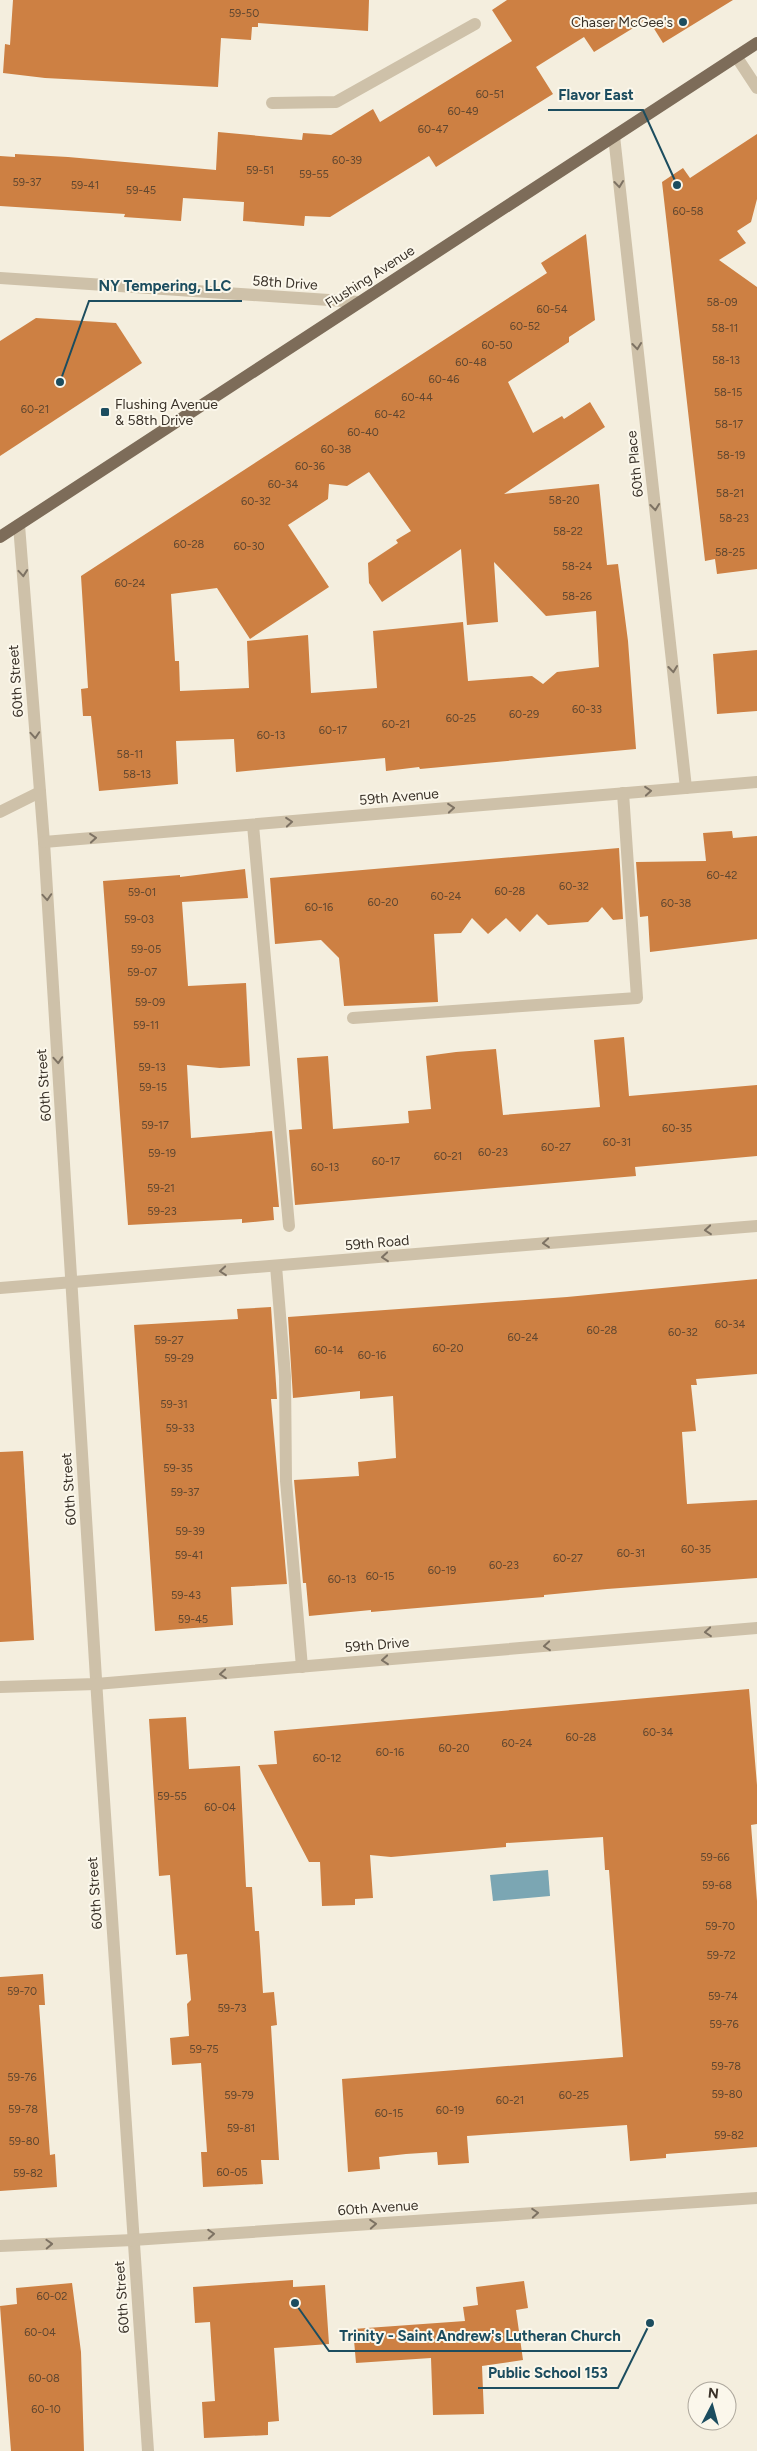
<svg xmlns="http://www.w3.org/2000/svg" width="757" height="2451" viewBox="0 0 757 2451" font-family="Figtree,sans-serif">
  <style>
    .water { fill: #7ba6b3 }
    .building { fill: #cd8043; fill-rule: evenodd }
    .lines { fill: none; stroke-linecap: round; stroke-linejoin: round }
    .lane { stroke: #cec1a9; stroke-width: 12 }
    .street { stroke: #cec1a9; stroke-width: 12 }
    .primary { stroke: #7d6c59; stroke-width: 12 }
    .oneway { stroke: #7d7263 }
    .poi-dot { fill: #1c4d5f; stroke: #fbf7eb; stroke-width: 2 }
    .labels { text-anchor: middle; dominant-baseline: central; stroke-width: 4; stroke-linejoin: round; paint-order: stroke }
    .number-label { font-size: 11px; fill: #5f4630 }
    .poi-label { font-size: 14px; fill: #3a3229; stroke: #fbf7eb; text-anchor: end }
    .street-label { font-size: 14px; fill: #3a3229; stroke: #fbf7eb }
    .leader { fill: none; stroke: #1c4d5f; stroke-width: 2 }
    .callout-dot { fill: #1c4d5f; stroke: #fbf7eb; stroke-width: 2 }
    .callout-label { font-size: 15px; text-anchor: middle; font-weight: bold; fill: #1c4d5f; stroke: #fbf7eb; stroke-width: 4; stroke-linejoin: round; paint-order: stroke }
  </style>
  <rect width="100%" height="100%" fill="#f4eede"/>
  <polygon class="water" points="548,1870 550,1896 493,1901 490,1875"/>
  <g class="building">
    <polygon points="13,0 369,0 368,31 258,23 258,27 252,27 251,40 221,38 218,87 45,78 3,73 5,44 10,45"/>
    <polygon points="507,0 733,0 663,43 648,19 594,52 584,37 536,67 553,94 436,167 429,156 330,217 305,216 304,226 243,221 244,202 183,198 181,221 124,217 125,214 0,206 0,156 15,157 15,154 68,157 216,170 218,132 302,140 303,133 331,135 373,109 380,122 512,41 492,10"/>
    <polygon points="757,134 757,199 751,222 737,231 746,243 719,260 757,287 757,569 717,574 715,559 705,561 662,182 683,168 690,178"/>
    <path d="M586,234L595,320L569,337V342L508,382L533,433L562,416L564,419L590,402L605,427L504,494L599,484L607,565L618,564L628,641L636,749L420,769L419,767L386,771L385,758L236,772L234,739L176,741L178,784L99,791L91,716H83L81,689L88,688L81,576L547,273L541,263ZM369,472L411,531L396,540L398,543L368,563L369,583L382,602L461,549L467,625L498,622L494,562L546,616L596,611L599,667L557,672L543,684L532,676L468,681L463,622L373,631L377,688L311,693L308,635L247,641L249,688L180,691L179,661H175L171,594L217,588L250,639L329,587L288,525L328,499L329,484L347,486Z"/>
    <polygon points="36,318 116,323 142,363 0,456 0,341"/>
    <polygon points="757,650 757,711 717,714 713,654"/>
    <polygon points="732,831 733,838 757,836 757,939 650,952 648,916 640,917 636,862 706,861 703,833"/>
    <polygon points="619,848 623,919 613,920 602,907 588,922 548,925 537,914 520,932 506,918 488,934 472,918 461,933 434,934 438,1002 344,1006 339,958 321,940 275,944 270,878"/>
    <polygon points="245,869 248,898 182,902 188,986 246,983 250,1066 220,1068 187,1065 191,1138 272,1131 279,1207 273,1207 274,1220 242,1223 242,1219 128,1225 103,881 180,875 180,877"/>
    <polygon points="624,1037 629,1096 757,1085 757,1156 635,1167 636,1176 295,1205 289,1130 302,1129 297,1058 328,1056 333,1129 409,1123 408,1111 431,1109 426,1056 456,1052 496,1049 503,1115 600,1107 594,1040"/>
    <polygon points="757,1279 757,1374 696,1379 697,1385 691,1385 696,1431 682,1432 687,1504 757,1500 757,1578 607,1589 544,1595 544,1597 371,1612 371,1610 309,1616 306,1583 303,1583 294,1480 359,1476 358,1462 396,1458 393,1396 360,1399 360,1391 293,1398 288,1317 567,1297"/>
    <polygon points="271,1307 277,1399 271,1399 287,1584 231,1587 233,1625 155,1631 134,1325 238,1319 237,1309"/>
    <polygon points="23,1451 34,1640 0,1642 0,1452"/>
    <polygon points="749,1689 757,1785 757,1824 751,1825 757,1901 757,2147 666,2154 666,2158 630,2161 627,2125 467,2136 469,2163 438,2165 437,2152 406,2154 379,2157 380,2169 348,2172 342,2079 623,2057 609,1870 605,1870 603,1837 506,1843 506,1847 391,1857 370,1855 373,1898 355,1899 355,1905 322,1906 320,1862 309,1862 258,1765 277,1764 274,1731"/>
    <polygon points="186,1717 189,1769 240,1766 246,1887 252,1887 255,1931 259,1931 263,1993 274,1992 277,2025 271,2026 279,2160 261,2160 263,2184 203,2187 201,2152 207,2152 201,2063 172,2065 170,2038 189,2036 187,2004 191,2000 187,1954 176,1955 170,1875 159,1876 149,1719"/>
    <polygon points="43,1974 45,2005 39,2005 50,2155 55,2154 57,2187 0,2191 0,1977"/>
    <polygon points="293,2280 293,2287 325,2285 329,2344 274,2348 279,2421 268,2422 268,2435 204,2438 202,2402 215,2401 210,2322 195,2323 193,2287"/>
    <polygon points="524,2281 528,2308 516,2310 523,2360 482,2366 484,2414 433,2415 431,2358 356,2363 353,2329 465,2321 463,2307 478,2305 476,2287"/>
    <polygon points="72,2283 81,2352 84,2451 11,2451 0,2306 17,2304 16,2288"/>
  </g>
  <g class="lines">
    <g class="lane">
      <polyline points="736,56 757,88"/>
      <polyline points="272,103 336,102 475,24"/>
      <polyline points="0,812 40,792"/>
      <polyline points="253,825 289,1226"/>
      <polyline points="353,1018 637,998 623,793"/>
      <polyline points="276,1266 285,1376 286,1481 302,1667"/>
    </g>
    <g class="street">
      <polyline points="614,136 686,788"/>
      <polyline points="0,278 359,302"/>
      <polyline points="19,525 44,842 98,1711 148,2451"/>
      <polyline points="44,842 757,782"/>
      <polyline points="0,1288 757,1226"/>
      <polyline points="0,1687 96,1684 757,1628"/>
      <polyline points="0,2246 133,2240 757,2198"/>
    </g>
    <polyline class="primary" points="0,537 757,43"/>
  </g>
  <defs><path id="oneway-chevron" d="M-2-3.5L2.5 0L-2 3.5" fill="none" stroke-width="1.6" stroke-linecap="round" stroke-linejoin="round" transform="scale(1.25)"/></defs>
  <g class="oneway">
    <use href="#oneway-chevron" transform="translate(619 184) rotate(84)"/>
    <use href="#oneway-chevron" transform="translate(637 346) rotate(84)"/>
    <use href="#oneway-chevron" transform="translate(655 507) rotate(84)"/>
    <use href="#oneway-chevron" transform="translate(23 573) rotate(85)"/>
    <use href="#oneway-chevron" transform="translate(673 669) rotate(84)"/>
    <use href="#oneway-chevron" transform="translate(35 735) rotate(86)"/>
    <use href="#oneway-chevron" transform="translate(648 791) rotate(-5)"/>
    <use href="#oneway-chevron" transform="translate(451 808) rotate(-5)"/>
    <use href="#oneway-chevron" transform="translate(289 822) rotate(-5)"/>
    <use href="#oneway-chevron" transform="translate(93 838) rotate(-5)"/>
    <use href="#oneway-chevron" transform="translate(47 897) rotate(86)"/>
    <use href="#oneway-chevron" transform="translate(58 1060) rotate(86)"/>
    <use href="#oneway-chevron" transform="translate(708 1230) rotate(175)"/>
    <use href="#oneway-chevron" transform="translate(546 1243) rotate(175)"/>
    <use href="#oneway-chevron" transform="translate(385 1257) rotate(175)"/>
    <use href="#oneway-chevron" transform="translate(223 1271) rotate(175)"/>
    <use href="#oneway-chevron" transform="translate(708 1632) rotate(175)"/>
    <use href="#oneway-chevron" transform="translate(547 1646) rotate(175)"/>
    <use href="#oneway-chevron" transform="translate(385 1660) rotate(175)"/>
    <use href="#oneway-chevron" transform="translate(223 1674) rotate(175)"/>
    <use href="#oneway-chevron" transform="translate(535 2213) rotate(-4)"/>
    <use href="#oneway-chevron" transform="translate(373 2224) rotate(-4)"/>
    <use href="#oneway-chevron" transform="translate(211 2234) rotate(-4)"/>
    <use href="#oneway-chevron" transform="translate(49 2244) rotate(-2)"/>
  </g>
  <g class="poi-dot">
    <circle cx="683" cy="22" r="5"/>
    <rect x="100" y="407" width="10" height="10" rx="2.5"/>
  </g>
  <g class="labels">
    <g class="number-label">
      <text x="244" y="13">59-50</text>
      <text x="490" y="94">60-51</text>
      <text x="463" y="111">60-49</text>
      <text x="433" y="129">60-47</text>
      <text x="347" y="160">60-39</text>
      <text x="260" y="170">59-51</text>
      <text x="314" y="174">59-55</text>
      <text x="27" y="182">59-37</text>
      <text x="85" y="185">59-41</text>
      <text x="141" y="190">59-45</text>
      <text x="688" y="211">60-58</text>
      <text x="722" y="302">58-09</text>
      <text x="552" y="309">60-54</text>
      <text x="525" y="326">60-52</text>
      <text x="725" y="328">58-11</text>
      <text x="497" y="345">60-50</text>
      <text x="726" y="360">58-13</text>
      <text x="471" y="362">60-48</text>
      <text x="444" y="379">60-46</text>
      <text x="728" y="392">58-15</text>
      <text x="417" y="397">60-44</text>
      <text x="35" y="409">60-21</text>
      <text x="390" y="414">60-42</text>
      <text x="729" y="424">58-17</text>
      <text x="363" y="432">60-40</text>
      <text x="336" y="449">60-38</text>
      <text x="731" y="455">58-19</text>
      <text x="310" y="466">60-36</text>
      <text x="283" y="484">60-34</text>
      <text x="730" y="493">58-21</text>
      <text x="564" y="500">58-20</text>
      <text x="256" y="501">60-32</text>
      <text x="734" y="518">58-23</text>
      <text x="568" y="531">58-22</text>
      <text x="189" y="544">60-28</text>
      <text x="249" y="546">60-30</text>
      <text x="730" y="552">58-25</text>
      <text x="577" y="566">58-24</text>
      <text x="130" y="583">60-24</text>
      <text x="577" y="596">58-26</text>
      <text x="587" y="709">60-33</text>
      <text x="524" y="714">60-29</text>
      <text x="461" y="718">60-25</text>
      <text x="396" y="724">60-21</text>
      <text x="333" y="730">60-17</text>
      <text x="271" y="735">60-13</text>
      <text x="130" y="754">58-11</text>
      <text x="137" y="774">58-13</text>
      <text x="722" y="875">60-42</text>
      <text x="574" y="886">60-32</text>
      <text x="510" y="891">60-28</text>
      <text x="142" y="892">59-01</text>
      <text x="446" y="896">60-24</text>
      <text x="383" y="902">60-20</text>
      <text x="676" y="903">60-38</text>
      <text x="319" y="907">60-16</text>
      <text x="139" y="919">59-03</text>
      <text x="146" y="949">59-05</text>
      <text x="142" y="972">59-07</text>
      <text x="150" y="1002">59-09</text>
      <text x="146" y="1025">59-11</text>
      <text x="152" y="1067">59-13</text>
      <text x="153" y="1087">59-15</text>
      <text x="155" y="1125">59-17</text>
      <text x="677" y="1128">60-35</text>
      <text x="617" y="1142">60-31</text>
      <text x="556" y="1147">60-27</text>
      <text x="493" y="1152">60-23</text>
      <text x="162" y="1153">59-19</text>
      <text x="448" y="1156">60-21</text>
      <text x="386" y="1161">60-17</text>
      <text x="325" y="1167">60-13</text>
      <text x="161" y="1188">59-21</text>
      <text x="162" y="1211">59-23</text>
      <text x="730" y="1324">60-34</text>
      <text x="602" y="1330">60-28</text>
      <text x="683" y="1332">60-32</text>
      <text x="523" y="1337">60-24</text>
      <text x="169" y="1340">59-27</text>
      <text x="448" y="1348">60-20</text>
      <text x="329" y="1350">60-14</text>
      <text x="372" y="1355">60-16</text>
      <text x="179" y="1358">59-29</text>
      <text x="174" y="1404">59-31</text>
      <text x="180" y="1428">59-33</text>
      <text x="178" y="1468">59-35</text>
      <text x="185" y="1492">59-37</text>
      <text x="190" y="1531">59-39</text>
      <text x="696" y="1549">60-35</text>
      <text x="631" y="1553">60-31</text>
      <text x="189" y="1555">59-41</text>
      <text x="568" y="1558">60-27</text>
      <text x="504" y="1565">60-23</text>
      <text x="442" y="1570">60-19</text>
      <text x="380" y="1576">60-15</text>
      <text x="342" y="1579">60-13</text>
      <text x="186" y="1595">59-43</text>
      <text x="193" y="1619">59-45</text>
      <text x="658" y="1732">60-34</text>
      <text x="581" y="1737">60-28</text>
      <text x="517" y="1743">60-24</text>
      <text x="454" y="1748">60-20</text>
      <text x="390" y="1752">60-16</text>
      <text x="327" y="1758">60-12</text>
      <text x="172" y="1796">59-55</text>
      <text x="220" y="1807">60-04</text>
      <text x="715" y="1857">59-66</text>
      <text x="717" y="1885">59-68</text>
      <text x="720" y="1926">59-70</text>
      <text x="721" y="1955">59-72</text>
      <text x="22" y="1991">59-70</text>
      <text x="723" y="1996">59-74</text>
      <text x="232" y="2008">59-73</text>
      <text x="724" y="2024">59-76</text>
      <text x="204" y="2049">59-75</text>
      <text x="726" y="2066">59-78</text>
      <text x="22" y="2077">59-76</text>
      <text x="727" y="2094">59-80</text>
      <text x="239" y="2095">59-79</text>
      <text x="574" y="2095">60-25</text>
      <text x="510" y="2100">60-21</text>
      <text x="23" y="2109">59-78</text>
      <text x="450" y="2110">60-19</text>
      <text x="389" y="2113">60-15</text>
      <text x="241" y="2128">59-81</text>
      <text x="729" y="2135">59-82</text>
      <text x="24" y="2141">59-80</text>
      <text x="232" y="2172">60-05</text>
      <text x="28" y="2173">59-82</text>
      <text x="52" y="2296">60-02</text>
      <text x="40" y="2332">60-04</text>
      <text x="44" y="2378">60-08</text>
      <text x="46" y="2409">60-10</text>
    </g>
    <g class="poi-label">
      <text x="673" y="22">Chaser McGee's</text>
      <text x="115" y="404" text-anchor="start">Flushing Avenue<tspan x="115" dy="16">&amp; 58th Drive</tspan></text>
    </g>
    <g class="street-label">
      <text transform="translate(370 277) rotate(-33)">Flushing Avenue</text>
      <text transform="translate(285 283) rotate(4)">58th Drive</text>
      <text transform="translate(635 464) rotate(-96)">60th Place</text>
      <text transform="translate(16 681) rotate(-94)">60th Street</text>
      <text transform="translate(399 797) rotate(-5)">59th Avenue</text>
      <text transform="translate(44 1085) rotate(-94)">60th Street</text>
      <text transform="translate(377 1243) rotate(-5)">59th Road</text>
      <text transform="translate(69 1489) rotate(-94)">60th Street</text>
      <text transform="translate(377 1645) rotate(-5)">59th Drive</text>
      <text transform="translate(95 1893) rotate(-94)">60th Street</text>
      <text transform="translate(378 2208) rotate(-4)">60th Avenue</text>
      <text transform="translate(122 2297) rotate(-94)">60th Street</text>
    </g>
  </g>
  <path class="leader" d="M677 185L643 110H548M60 382L89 301H242M295 2303L329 2351H631M650 2323L618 2388H478"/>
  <g class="callout-dot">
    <circle cx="677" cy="185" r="5"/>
    <circle cx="60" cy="382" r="5"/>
    <circle cx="295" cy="2303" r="5"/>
    <circle cx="650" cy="2323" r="5"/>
  </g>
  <g class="callout-label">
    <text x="596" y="100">Flavor East</text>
    <text x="165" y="291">NY Tempering, LLC</text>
    <text x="480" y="2341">Trinity - Saint Andrew's Lutheran Church</text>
    <text x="548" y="2378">Public School 153</text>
  </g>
  <g transform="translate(712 2406) rotate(6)"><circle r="24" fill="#fbf7eb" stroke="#aea89d"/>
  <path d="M0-4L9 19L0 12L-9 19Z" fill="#1c4d5f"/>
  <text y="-8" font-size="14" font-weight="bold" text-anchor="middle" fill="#3a3229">N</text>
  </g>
</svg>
